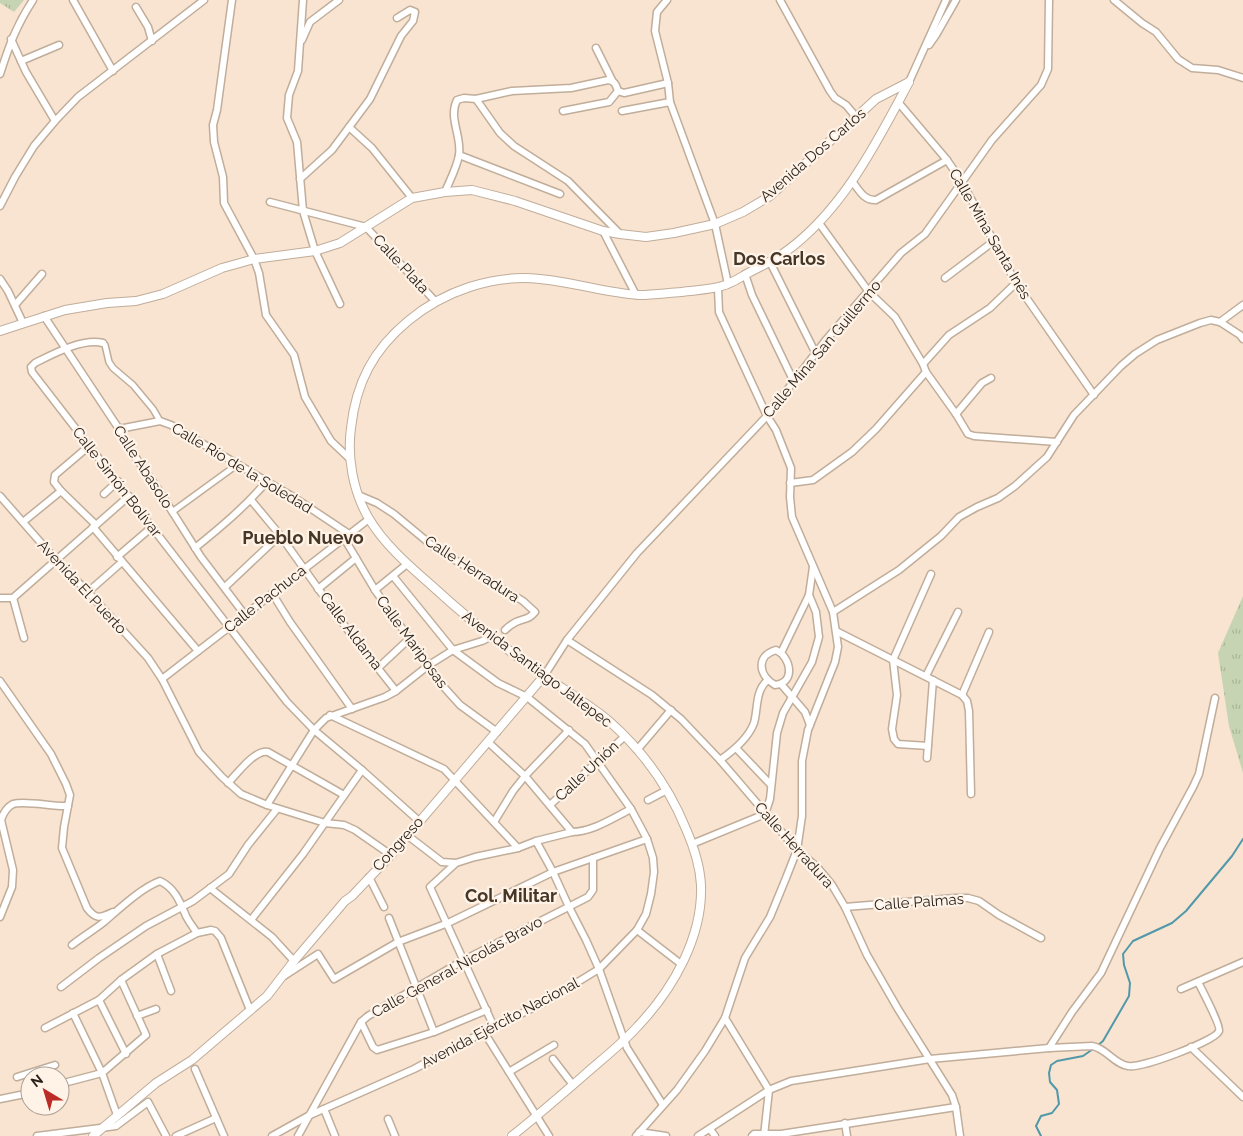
<svg xmlns="http://www.w3.org/2000/svg" width="1243" height="1136" viewBox="0 0 1243 1136" font-family="Raleway,sans-serif">
  <style>
    .grass { fill: url(#grass-tufts) }
    .lines { fill: none; stroke-linecap: round; stroke-linejoin: round }
    .stream { stroke: #5198a9; stroke-width: 2 }
    .pedestrian-casing { stroke: #c0ad9a; stroke-width: 8 }
    .minor-casing { stroke: #c0ad9a; stroke-width: 9 }
    .tertiary-casing { stroke: #c0ad9a; stroke-width: 10 }
    .pedestrian { stroke: #fff; stroke-width: 5 }
    .minor { stroke: #fff; stroke-width: 6 }
    .tertiary { stroke: #fff; stroke-width: 8 }
    .labels { text-anchor: middle; dominant-baseline: central; stroke-width: 4.5; stroke-linejoin: round; paint-order: stroke }
    .street-label { font-size: 15px; fill: #29221b; stroke: #fff3e7 }
    .quarter-label { font-size: 18px; font-weight: bold; fill: #463626; stroke: #fff3e7 }
  </style>
  <defs>
    <pattern id="grass-tufts" width="24" height="20" patternUnits="userSpaceOnUse" patternTransform="scale(1.25)"><rect width="24" height="20" fill="#c6d4b4"/><path d="M3 7l-1-3M5 7V3M7 7l1-3M15 17l-1-3M17 17v-4M19 17l1-3" fill="none" stroke="#aab69a"/></pattern>
  </defs>
  <rect width="100%" height="100%" fill="#f8e4d1"/>
  <g class="grass">
    <polygon points="0,0 24,0 14,12 0,3"/>
    <polygon points="1243,596 1243,773 1229,726 1218,653"/>
  </g>
  <g class="lines">
    <g class="stream">
      <polyline points="1097,1046 1103,1041 1129,996 1130,983 1124,965 1123,954 1133,941 1172,923 1186,911 1232,856 1243,839"/>
      <polyline points="1041,1136 1036,1126 1041,1116 1052,1113 1059,1104 1057,1090 1050,1082 1049,1073 1051,1065 1057,1061 1083,1056 1093,1049"/>
    </g>
    <defs>
      <g id="pedestrian">
        <polyline points="103,343 105,345 109,362 113,368 133,385 153,409 160,421"/>
        <polyline points="172,512 238,464"/>
      </g>
      <g id="minor">
        <polyline points="73,0 113,71"/>
        <polyline points="232,0 217,110 213,125 214,142 223,177 224,203 254,259 259,273 266,315 294,355 305,397 331,441 349,458"/>
        <polyline points="303,0 298,71 289,95 287,118 297,142 303,211 315,251 340,304"/>
        <polyline points="667,0 657,12 655,31 668,83 670,102 715,224 728,284"/>
        <polyline points="780,0 830,91 835,98 846,105 857,118"/>
        <polyline points="1114,0 1142,23 1156,32 1178,59 1192,68 1218,70 1243,78"/>
        <polyline points="136,7 148,27 152,41"/>
        <polyline points="11,39 26,72 55,121"/>
        <polyline points="302,40 310,22 339,0"/>
        <polyline points="929,45 936,35 956,0"/>
        <polyline points="596,48 612,80"/>
        <polyline points="21,61 59,45"/>
        <path d="M0,74C9,46 16,26 33,0"/>
        <polyline points="909,82 946,0"/>
        <polyline points="618,91 624,93 668,83"/>
        <polyline points="476,99 500,133 514,146 568,181 620,234"/>
        <polyline points="898,102 947,160 962,182 1016,283 1094,395"/>
        <polyline points="563,111 609,102 618,91"/>
        <polyline points="622,111 670,102"/>
        <polyline points="349,127 372,148 412,198"/>
        <polyline points="459,155 560,194"/>
        <polyline points="300,179 332,150 370,99 401,36 413,21 415,12 410,10 397,18"/>
        <path d="M852,181C859,190 864,201 876,200L947,160"/>
        <path d="M445,192C450,180 457,167 459,155C462,136 448,118 457,100L464,98L476,99L512,91L571,88L608,80C615,81 616,85 618,91"/>
        <polyline points="270,202 366,227 436,302"/>
        <polyline points="0,206 15,177 34,146 55,121 78,97 204,0"/>
        <polyline points="819,223 869,292 895,317 923,364 926,372 956,414 968,434 974,436 1057,442"/>
        <polyline points="603,231 636,295"/>
        <polyline points="770,262 816,354"/>
        <polyline points="745,274 752,295 794,382"/>
        <polyline points="945,278 994,241"/>
        <polyline points="0,279 8,291 23,323"/>
        <polyline points="15,305 42,274"/>
        <polyline points="44,316 119,429 129,448 156,486 201,557 245,615"/>
        <polyline points="1220,322 1240,335 1243,339"/>
        <path d="M103,343C82,338 53,354 35,363L31,367L32,372L287,702L314,730L362,770L419,821"/>
        <polyline points="923,364 949,335 990,308 1016,283"/>
        <polyline points="956,414 982,383 991,378"/>
        <polyline points="119,429 160,421 171,425 295,498 349,534"/>
        <polyline points="89,446 55,475 54,482 61,491 96,525"/>
        <polyline points="790,483 813,480 852,452 876,429 926,372"/>
        <polyline points="104,494 118,481"/>
        <path d="M358,495L377,503L394,514L435,548L523,601L535,612C529,620 524,618 516,622C512,624 508,627 505,630"/>
        <polyline points="0,496 56,560 88,592 148,658 162,679 199,752 222,777 241,794 267,805 325,823 344,825 355,830 391,855"/>
        <polyline points="251,500 280,535 347,629 396,691"/>
        <polyline points="23,522 61,491"/>
        <polyline points="93,527 198,651"/>
        <polyline points="344,538 375,590 442,685 460,705 497,732"/>
        <path d="M195,548C221,527 245,507 267,481"/>
        <polyline points="117,557 152,527"/>
        <polyline points="225,587 280,535"/>
        <polyline points="318,589 356,558"/>
        <polyline points="375,590 407,564"/>
        <polyline points="88,592 122,562"/>
        <polyline points="272,593 290,622 352,709"/>
        <polyline points="0,598 13,598 129,496"/>
        <polyline points="13,598 24,638"/>
        <polyline points="833,612 899,570 941,536 959,517 977,507 998,498 1015,486 1047,457 1074,415 1121,366 1135,354 1157,340 1200,323 1211,320 1220,322 1243,305"/>
        <polyline points="836,631 962,695 967,701 969,711 971,794"/>
        <polyline points="567,640 652,695 681,719 720,760 797,850 817,867 832,885 845,907 867,955 898,1009 952,1095 956,1107 960,1136"/>
        <path d="M776,650C791,657 796,683 775,685C759,676 755,656 776,650Z"/>
        <polyline points="781,653 809,595 813,567"/>
        <polyline points="378,668 410,638"/>
        <polyline points="544,676 567,640 637,553 767,416 825,341 901,253 925,234 992,140 1041,85 1048,69 1049,0"/>
        <polyline points="926,676 958,612"/>
        <polyline points="162,679 369,519"/>
        <path d="M0,681L51,754L66,784L70,795L64,827L62,848L87,908C96,920 100,918 113,912"/>
        <polyline points="781,684 805,712 810,725"/>
        <polyline points="962,695 989,632"/>
        <polyline points="330,715 444,769 518,848"/>
        <polyline points="488,742 525,776 572,832"/>
        <polyline points="928,746 898,744 894,739 892,729 897,695 893,660 931,574"/>
        <polyline points="736,748 771,785"/>
        <polyline points="637,750 671,710"/>
        <polyline points="927,758 933,680"/>
        <path d="M720,760C733,751 748,739 754,723C758,709 755,690 768,680"/>
        <path d="M228,783C237,774 255,749 268,752L344,795"/>
        <polyline points="648,800 667,790"/>
        <polyline points="267,805 314,730 326,718 385,697 396,691 429,665 453,650 482,641 490,637"/>
        <polyline points="550,805 625,736"/>
        <polyline points="494,822 513,791 525,776 569,730"/>
        <path d="M407,835L442,862L456,863L475,857L518,848L536,841L572,832C592,832 613,818 631,809"/>
        <polyline points="536,841 553,872 569,907 586,940 599,969 627,1048 663,1105"/>
        <polyline points="692,844 765,814 770,799 777,733 783,713 812,662 819,637 816,612 809,595"/>
        <polyline points="456,863 430,887 494,1027"/>
        <polyline points="369,877 384,907"/>
        <polyline points="210,888 272,937 294,961"/>
        <polyline points="845,907 955,898 968,898 979,901 999,915 1041,938"/>
        <path d="M0,917L12,887L13,870L1,820C3,814 7,807 13,804C25,800 53,807 68,806"/>
        <polyline points="389,918 434,1032"/>
        <polyline points="251,920 303,854 362,770"/>
        <polyline points="637,930 681,964"/>
        <path d="M72,945C82,937 94,930 104,922C119,909 141,888 160,881C175,888 180,902 186,916C189,922 193,927 197,933"/>
        <polyline points="157,954 171,991"/>
        <polyline points="284,976 318,954 334,979 398,942 448,923 553,872 647,839"/>
        <polyline points="61,987 99,958 146,926 193,901 229,874 248,845 277,809"/>
        <polyline points="1181,989 1243,962"/>
        <polyline points="99,1000 126,1054"/>
        <polyline points="73,1013 102,1073 117,1115"/>
        <polyline points="137,1016 156,1009"/>
        <polyline points="725,1018 769,1090 764,1136"/>
        <polyline points="361,1022 373,1047 377,1050 434,1032 487,1010"/>
        <polyline points="45,1028 99,1000 121,980 157,954 197,933 211,930 215,931 221,938 250,1010"/>
        <polyline points="484,1032 549,1136"/>
        <polyline points="1191,1047 1243,1097"/>
        <polyline points="1049,1048 1072,1012 1101,973 1160,848 1193,787 1199,774 1215,698"/>
        <polyline points="553,1059 573,1085"/>
        <polyline points="195,1069 224,1136"/>
        <polyline points="509,1072 554,1045"/>
        <polyline points="17,1077 55,1065"/>
        <polyline points="60,1084 102,1073 146,1035 121,980"/>
        <polyline points="0,1099 30,1093"/>
        <polyline points="324,1109 335,1136"/>
        <polyline points="388,1119 395,1136"/>
        <polyline points="845,1123 847,1136"/>
        <polyline points="710,1129 715,1136"/>
        <polyline points="639,1132 666,1136"/>
        <polyline points="37,1136 116,1126 148,1102 166,1136"/>
        <polyline points="176,1136 216,1118"/>
        <polyline points="272,1136 308,1116 414,1069 484,1032 545,1002 599,969 637,930 646,914 651,894 654,872 653,858 647,839 631,809 585,744 527,697 498,683 453,650 393,576"/>
        <polyline points="298,1136 361,1022 368,1016 464,960 588,897 593,890 593,858"/>
        <polyline points="636,1136 677,1090 705,1051 725,1018 745,958 770,917 786,878 797,850 802,816 802,761 808,730 835,662 838,647 833,612 792,517 790,497 791,468 776,430 767,416 719,312 718,288"/>
        <path d="M698,1136L769,1090L791,1081L930,1059L1049,1048L1092,1046C1106,1048 1114,1064 1128,1066C1140,1069 1216,1041 1219,1031C1221,1026 1202,990 1198,982"/>
        <polyline points="752,1136 754,1134 781,1134 956,1107"/>
      </g>
      <g id="tertiary">
        <polyline points="0,331 65,310 107,303 136,301 163,294 222,268 240,263 254,259 315,251 340,243 412,198 445,192 472,190 515,201 603,231 620,234 646,237 674,233 715,224 743,212 770,196 876,99 909,82"/>
        <polyline points="93,1136 156,1083 192,1060 267,996 294,961 345,901 352,896 391,855 544,676"/>
        <path d="M512,1136C536,1117 559,1097 582,1077C601,1060 621,1045 638,1026C673,989 703,937 701,885C700,866 693,845 686,829C669,787 643,751 609,721C590,705 568,692 547,678C505,649 467,618 430,584C407,564 383,543 368,517C353,491 347,457 351,428C356,383 373,350 408,321C444,291 493,274 540,279C573,282 607,293 639,295C653,295 667,293 681,292C694,290 709,290 722,286C733,283 742,276 752,271C762,266 772,261 781,255C841,214 876,144 909,82"/>
      </g>
    </defs>
    <use href="#pedestrian" class="pedestrian-casing"/>
    <use href="#minor" class="minor-casing"/>
    <use href="#tertiary" class="tertiary-casing"/>
    <use href="#pedestrian" class="pedestrian"/>
    <use href="#minor" class="minor"/>
    <use href="#tertiary" class="tertiary"/>
  </g>
  <g class="labels">
    <g class="street-label">
      <text transform="translate(813 155) rotate(-41)">Avenida Dos Carlos</text>
      <text transform="translate(990 234) rotate(60)">Calle Mina Santa Inés</text>
      <text transform="translate(401 264) rotate(47)">Calle Plata</text>
      <text transform="translate(822 349) rotate(-50)">Calle Mina San Guillermo</text>
      <text transform="translate(143 467) rotate(57)">Calle Abasolo</text>
      <text transform="translate(242 468) rotate(31)">Calle Río de la Soledad</text>
      <text transform="translate(117 482) rotate(52)">Calle Simón Bolívar</text>
      <text transform="translate(472 569) rotate(33)">Calle Herradura</text>
      <text transform="translate(82 587) rotate(47)">Avenida El Puerto</text>
      <text transform="translate(265 599) rotate(-38)">Calle Pachuca</text>
      <text transform="translate(351 631) rotate(53)">Calle Aldama</text>
      <text transform="translate(412 642) rotate(54)">Calle Mariposas</text>
      <text transform="translate(537 669) rotate(37)">Avenida Santiago Jaltepec</text>
      <text transform="translate(587 771) rotate(-43)">Calle Unión</text>
      <text transform="translate(398 844) rotate(-48)">Congreso</text>
      <text transform="translate(794 845) rotate(48)">Calle Herradura</text>
      <text transform="translate(919 902) rotate(-4)">Calle Palmas</text>
      <text transform="translate(457 967) rotate(-29)">Calle General Nicolás Bravo</text>
      <text transform="translate(500 1023) rotate(-28)">Avenida Ejército Nacional</text>
    </g>
    <g class="quarter-label">
      <text x="779" y="258">Dos Carlos</text>
      <text x="303" y="537">Pueblo Nuevo</text>
      <text x="511" y="895">Col. Militar</text>
    </g>
  </g>
  <g transform="translate(45 1091) rotate(322)"><circle r="24" fill="#fff3e7" stroke="#a99f95"/>
  <path d="M0-4L9 19L0 12L-9 19Z" fill="#ba2c25"/>
  <text y="-8" font-size="14" font-weight="bold" text-anchor="middle" fill="#29221b">N</text>
  </g>
</svg>
